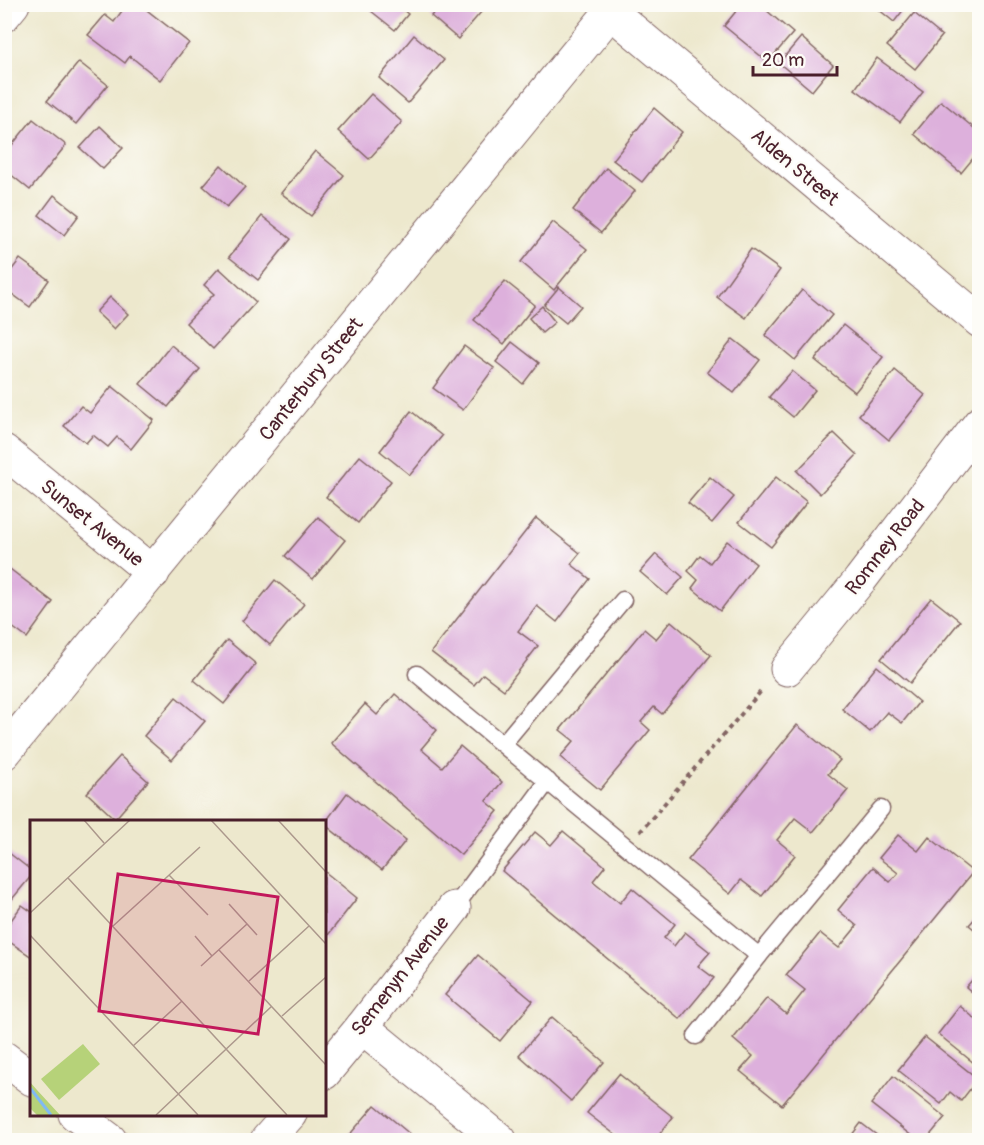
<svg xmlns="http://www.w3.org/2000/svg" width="984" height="1145" viewBox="0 0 984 1145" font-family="Pangolin,sans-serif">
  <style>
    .building { fill: #ddb0dc }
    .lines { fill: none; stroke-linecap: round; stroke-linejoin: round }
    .service-casing { stroke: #836564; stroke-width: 19 }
    .minor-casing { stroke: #836564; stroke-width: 35 }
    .path { stroke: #836564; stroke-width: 4; stroke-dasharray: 4.5 4.5; stroke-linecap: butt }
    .service { stroke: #fff; stroke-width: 16 }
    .minor { stroke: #fff; stroke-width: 33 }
    .labels { text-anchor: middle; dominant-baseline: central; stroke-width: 4.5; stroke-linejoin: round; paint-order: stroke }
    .street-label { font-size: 20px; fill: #4a1f2b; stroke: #fdfcf7 }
    .inset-river { fill: none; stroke: #81baf2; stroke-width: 3 }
    .inset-road { fill: none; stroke: #ac988c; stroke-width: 1.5 }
    .view { fill: #c2185b; fill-opacity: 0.15; stroke: #c2185b; stroke-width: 3 }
    .inset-edge { fill: none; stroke: #4a1f2b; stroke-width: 3 }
  </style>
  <rect width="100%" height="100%" fill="#fdfcf7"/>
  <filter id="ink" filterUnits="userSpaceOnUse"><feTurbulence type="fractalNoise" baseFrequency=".0167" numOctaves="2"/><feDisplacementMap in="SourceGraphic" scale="12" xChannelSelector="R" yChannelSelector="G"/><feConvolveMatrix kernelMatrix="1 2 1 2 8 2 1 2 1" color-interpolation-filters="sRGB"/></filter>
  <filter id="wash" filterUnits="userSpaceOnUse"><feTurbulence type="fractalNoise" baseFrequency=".008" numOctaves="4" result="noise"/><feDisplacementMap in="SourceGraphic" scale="24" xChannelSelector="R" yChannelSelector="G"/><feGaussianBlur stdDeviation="1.35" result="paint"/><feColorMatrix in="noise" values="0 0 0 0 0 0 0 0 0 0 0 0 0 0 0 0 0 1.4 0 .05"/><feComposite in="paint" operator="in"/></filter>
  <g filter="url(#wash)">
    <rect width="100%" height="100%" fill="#ede8cd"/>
    <g id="blocks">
      <g class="building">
        <polygon points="127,4 139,4 189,43 160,80 130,56 125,63 88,35 105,15 114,22"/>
        <polygon points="441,4 488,4 458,39 431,16"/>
        <polygon points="742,4 759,4 793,33 768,62 724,26"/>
        <polygon points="872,4 908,4 894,22"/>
        <polygon points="376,5 397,5 408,14 395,30 371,11"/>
        <polygon points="914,13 942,36 915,69 887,46"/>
        <polygon points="414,35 444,60 408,103 379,78"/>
        <polygon points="801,37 833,65 812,91 779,63"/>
        <polygon points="877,58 923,92 900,122 855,89"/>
        <polygon points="79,62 108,85 76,124 47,101"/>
        <polygon points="371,94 402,122 369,159 338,131"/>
        <polygon points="941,101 980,133 980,150 961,173 914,134"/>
        <polygon points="654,108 682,132 642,182 613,160"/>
        <polygon points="33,119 66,145 30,190 4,169 4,155"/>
        <polygon points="100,126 123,148 103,169 80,148"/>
        <polygon points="315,151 344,175 311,216 281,193"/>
        <polygon points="221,165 245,187 227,207 203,186"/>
        <polygon points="606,168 635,191 601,233 573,210"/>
        <polygon points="54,195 79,215 64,235 39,215"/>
        <polygon points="262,216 291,239 258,280 229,257"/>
        <polygon points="553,222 587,249 554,290 521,262"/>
        <polygon points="751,249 780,270 746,318 717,297"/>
        <polygon points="20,259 49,280 30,307 4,288 4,280"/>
        <polygon points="219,268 256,302 213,349 186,323 214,294 204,285"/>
        <polygon points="505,281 535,305 504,344 474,320"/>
        <polygon points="559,287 581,306 566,323 544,305"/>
        <polygon points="802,290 832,315 795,360 765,335"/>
        <polygon points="110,297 128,314 114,329 96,312"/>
        <polygon points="542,306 555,322 542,333 529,318"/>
        <polygon points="843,325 883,357 855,392 815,360"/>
        <polygon points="733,339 760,360 734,393 707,372"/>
        <polygon points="512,342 539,363 523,384 496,362"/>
        <polygon points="171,345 200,369 168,407 140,384"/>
        <polygon points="464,346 494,368 463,410 433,388"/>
        <polygon points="895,370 925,395 889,440 859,415"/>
        <polygon points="792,371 815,390 793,417 769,397"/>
        <polygon points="112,386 154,420 131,449 117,437 108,447 93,435 86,443 64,426 81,406 90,413"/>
        <polygon points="411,411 442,436 410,475 380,451"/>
        <polygon points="834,433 857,455 820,494 797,471"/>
        <polygon points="360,456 391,481 358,523 326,497"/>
        <polygon points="710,477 734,497 712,523 688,503"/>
        <polygon points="776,477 807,502 771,547 739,522"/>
        <polygon points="318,517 345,540 313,579 285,556"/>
        <polygon points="536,518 580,553 571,564 590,579 557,622 537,606 518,631 538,646 504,690 483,674 474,685 431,652"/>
        <polygon points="727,541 756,564 720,611 692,588 698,580 688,571 700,555 710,563"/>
        <polygon points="656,554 683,577 667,595 640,572"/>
        <polygon points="6,566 53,602 27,638 4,621"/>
        <polygon points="275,580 304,604 270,645 242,621"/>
        <polygon points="931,598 960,621 910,683 881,659"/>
        <polygon points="671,621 711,655 662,714 654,707 641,722 650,730 600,790 560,757 574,741 560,730 644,629 656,639"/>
        <polygon points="227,640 256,664 224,704 194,680"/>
        <polygon points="877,666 919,702 902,723 887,712 870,732 842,709"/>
        <polygon points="395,694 437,730 421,749 442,767 460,746 502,782 486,801 498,811 461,855 331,743 365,704 377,715"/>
        <polygon points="176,697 205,721 172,760 144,736"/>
        <polygon points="797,725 840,760 828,774 848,790 813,832 795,818 777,840 795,855 762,896 741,880 730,894 688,860"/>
        <polygon points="120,756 148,781 115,819 87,793"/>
        <polygon points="347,793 406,840 382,870 324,824"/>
        <polygon points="563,831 605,866 593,881 620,903 632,888 675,924 664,938 674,946 685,932 710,952 698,966 714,978 680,1019 502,871 535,832 551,845"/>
        <polygon points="898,835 918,851 929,837 973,872 782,1105 740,1071 753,1056 733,1039 767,998 786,1014 805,990 786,975 820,933 839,948 857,926 838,910 873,867 890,882 898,873 879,858"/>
        <polygon points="4,849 32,871 32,875 4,909"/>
        <polygon points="324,871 357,898 324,940"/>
        <polygon points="22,905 32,912 32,957 4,938 4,930"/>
        <polygon points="980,913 980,934 969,925"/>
        <polygon points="478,955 533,1001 500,1041 445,995"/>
        <polygon points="980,971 980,999 966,987"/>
        <polygon points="960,1006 980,1023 980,1068 938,1034"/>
        <polygon points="552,1017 604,1062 571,1101 519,1055"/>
        <polygon points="925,1037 978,1079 961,1101 950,1092 941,1104 898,1070"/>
        <polygon points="619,1074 673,1117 655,1140 622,1140 587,1113"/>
        <polygon points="893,1076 945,1117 926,1140 917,1140 871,1104"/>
        <polygon points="375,1105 411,1135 407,1140 345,1140"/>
        <polygon points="861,1123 883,1140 848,1140"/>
      </g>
    </g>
  </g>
  <g filter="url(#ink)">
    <use href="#blocks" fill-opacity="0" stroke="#836564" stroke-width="1.5"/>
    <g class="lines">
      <defs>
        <g id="service">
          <polyline points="417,674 759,956"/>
          <polyline points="503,744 623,600"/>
          <polyline points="454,908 548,781"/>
          <polyline points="696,1036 759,956 881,809"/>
        </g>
        <g id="minor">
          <polyline points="611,12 980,321"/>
          <polyline points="4,15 13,4"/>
          <polyline points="4,451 153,573"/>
          <polyline points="787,669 860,580 980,423"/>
          <polyline points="4,753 617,4"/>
          <polyline points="362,1027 500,1140"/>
          <polyline points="4,1058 32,1079"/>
          <polyline points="324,1073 362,1027 454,908"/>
          <polyline points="75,1114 110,1140"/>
          <polyline points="267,1140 290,1114"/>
        </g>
      </defs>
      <use href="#service" class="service-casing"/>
      <use href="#minor" class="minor-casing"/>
      <polyline class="path" points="640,832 762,690"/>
      <use href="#service" class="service"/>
      <use href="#minor" class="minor"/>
    </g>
  </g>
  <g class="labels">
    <g class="street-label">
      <text transform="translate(795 167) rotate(40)">Alden Street</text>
      <text transform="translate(311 379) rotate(-51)">Canterbury Street</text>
      <text transform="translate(92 523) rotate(39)">Sunset Avenue</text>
      <text transform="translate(885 547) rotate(-52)">Romney Road</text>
      <text transform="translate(400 976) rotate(-52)">Semenyn Avenue</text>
    </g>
  </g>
  <g transform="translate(30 820)">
    <rect width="296" height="296" fill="#ede8cd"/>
    <path d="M53,224L70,244L29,280L11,259Z" fill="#b6d279"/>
    <path d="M0,262L7,270L30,295H7L0,288Z" fill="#b6d279"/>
    <path class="inset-river" d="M0,268L21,295"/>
    <path class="inset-road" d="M54,0L74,23M181,0L296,124M248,0L296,52M139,55L178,95M38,58L257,295M199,84L227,115M0,93L100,0M83,106L170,27M0,115L168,295M165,116L182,136M189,130L296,245M171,146L217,104M219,161L279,106M252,196L296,157M103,226L152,181M126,295L242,186"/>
    <path class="view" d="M88,54L248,77L228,214L69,191Z"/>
    <rect width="296" height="296" class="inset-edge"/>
  </g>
  <rect width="984" height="1145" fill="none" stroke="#fdfcf7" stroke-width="24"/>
  <path d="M753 66v9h84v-9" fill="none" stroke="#4a1f2b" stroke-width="3"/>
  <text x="762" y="66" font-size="18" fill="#4a1f2b" stroke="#fdfcf7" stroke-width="4.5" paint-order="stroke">20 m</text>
</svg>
